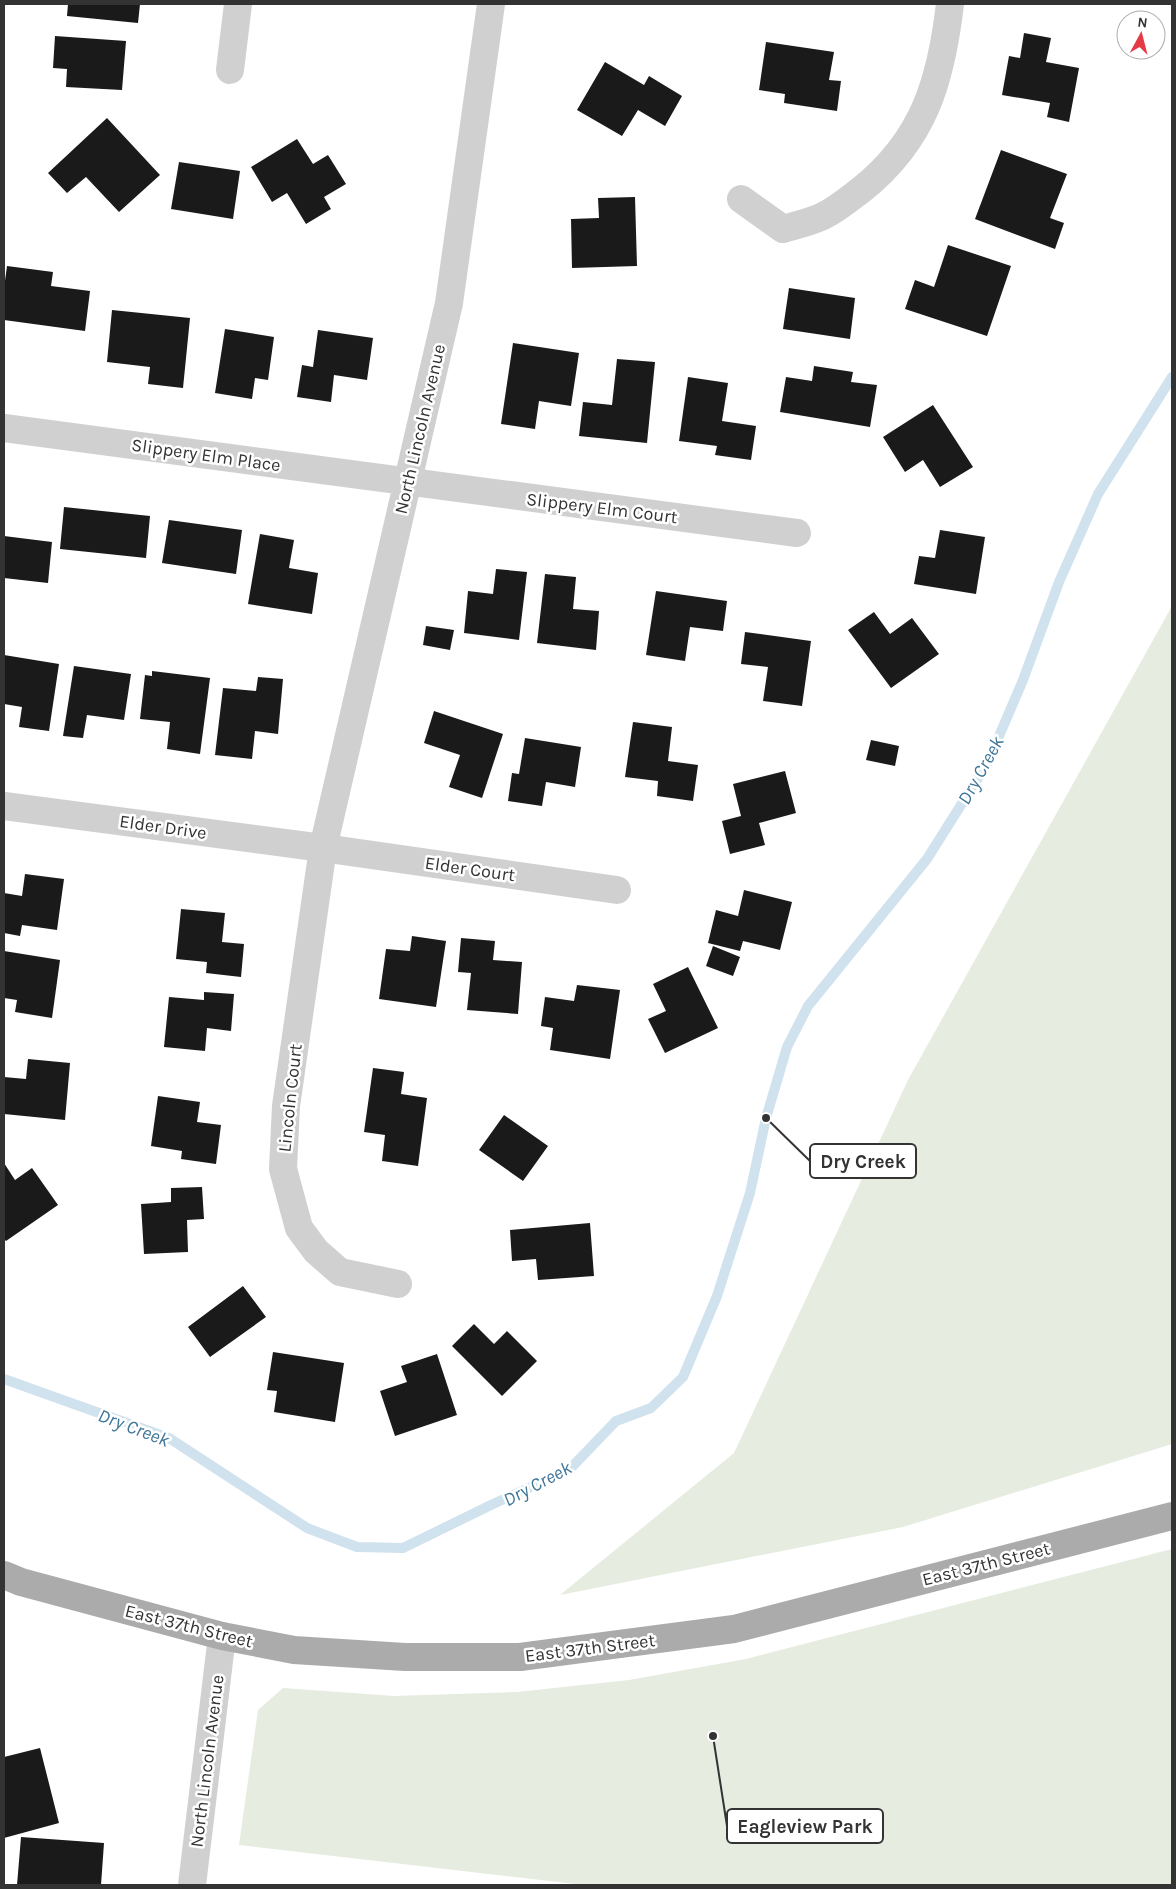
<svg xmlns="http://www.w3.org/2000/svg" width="1176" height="1889" font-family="Karla,sans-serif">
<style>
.green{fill:#e6ecdf}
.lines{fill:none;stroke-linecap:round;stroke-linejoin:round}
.stream{stroke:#cfe2ee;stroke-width:10}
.building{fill:#1a1a1a}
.minor{stroke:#d0d0d0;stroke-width:28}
.major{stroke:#ababab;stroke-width:28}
.labels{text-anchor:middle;stroke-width:5;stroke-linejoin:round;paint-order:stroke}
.street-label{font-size:18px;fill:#333;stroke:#fff}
.water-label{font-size:19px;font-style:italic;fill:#3f7597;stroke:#fff}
.leader{fill:none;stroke:#333;stroke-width:2}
.callout-dot{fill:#333;stroke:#fff;stroke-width:2}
.callout{fill:#fff;stroke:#333;stroke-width:2}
.callout-label{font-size:19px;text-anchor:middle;font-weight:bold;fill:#333}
</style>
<rect width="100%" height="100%" fill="#fff"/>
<path class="green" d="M1172,606V1444L903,1527L560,1595L734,1453L908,1080Z
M1172,1549V1885H584L239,1845L258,1710L283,1688L394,1696L517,1692L629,1680L746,1659Z"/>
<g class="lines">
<path class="stream" d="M4,1379L169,1438L307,1528L357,1547L403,1548L493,1504L569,1470L616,1421L651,1408L683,1377L717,1296L750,1193L766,1118L787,1047L808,1006L927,859L988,762L1023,680L1059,582L1098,494L1172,377"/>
</g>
<path class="building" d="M68,4H140L138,23L67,16Z
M1024,33L1051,38L1046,62L1079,68L1069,122L1047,117L1050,103L1002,95L1009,56L1020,58Z
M55,36L126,41L122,90L66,87L67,69L53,68Z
M766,42L834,52L829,80L841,81L837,111L784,103L785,94L759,90Z
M605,62L644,85L649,76L682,96L665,126L638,110L622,136L577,110Z
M107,118L160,175L119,212L86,177L67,193L48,173Z
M297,139L313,164L328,155L346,184L324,197L331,209L306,224L287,193L272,202L251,167Z
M1001,150L1067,174L1050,218L1064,223L1055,249L975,219Z
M179,162L240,171L233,219L171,209Z
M635,197L637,266L572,268L571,219L599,218L598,198Z
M948,245L1011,266L987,336L905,309L915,280L934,287Z
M7,266L53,272L51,286L90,291L85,331L4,320V288Z
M789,288L855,298L850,339L783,329Z
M112,310L190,318L183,388L148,384L150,367L107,362Z
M225,329L274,337L268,380L255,378L252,399L215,393Z
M318,330L373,338L367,380L334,375L331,402L297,397L302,365L313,367Z
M513,343L579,353L571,406L539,401L535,429L501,424Z
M617,359L655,362L647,443L579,436L583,402L612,405Z
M814,366L853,372L851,382L877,385L870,427L780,412L786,377L812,381Z
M688,377L728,383L722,421L756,426L751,460L715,455L717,446L679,441Z
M933,405L973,467L940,487L923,460L905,472L883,437Z
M64,507L150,516L146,558L60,549Z
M169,520L242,530L236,574L162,563Z
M940,530L985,537L976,594L914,584L919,556L935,558Z
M260,534L294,540L289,568L318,573L312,614L248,604Z
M4,536L52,542L48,583L4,578Z
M496,569L527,572L519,640L464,633L468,591L493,594Z
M545,574L576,577L573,609L599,611L596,650L537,643Z
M656,591L727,601L723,631L690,627L685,661L646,655Z
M874,612L890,634L912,618L939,654L891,688L848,630Z
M426,626L454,630L450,650L423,645Z
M745,632L811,641L802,706L763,701L768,667L741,664Z
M4,655L59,664L49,731L19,727L22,707L4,704Z
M74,666L131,674L124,720L87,715L83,738L63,736Z
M152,671L210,678L200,754L167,749L170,722L140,719L145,675L152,676Z
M258,677L283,679L278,734L255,731L252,759L215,755L223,688L256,691Z
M434,711L503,734L482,798L449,787L460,755L424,743Z
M633,722L672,727L668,761L698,765L693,801L657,796L658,781L625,777Z
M525,738L581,747L575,787L546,782L542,806L508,801L512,773L519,774Z
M871,740L899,746L895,766L866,760Z
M785,771L796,813L759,823L765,845L730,854L722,821L741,816L733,784Z
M25,874L64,879L57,930L22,925L20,936L4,933V893L22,896Z
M744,890L792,902L780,950L743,941L740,951L708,943L716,910L738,916Z
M181,909L225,913L222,942L244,944L241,977L206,973L207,962L176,959Z
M412,936L446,941L436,1007L379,999L386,949L410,951Z
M461,938L495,941L493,960L522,962L518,1014L467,1010L471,973L458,972Z
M713,946L740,957L733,976L706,966Z
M4,951L60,960L52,1018L15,1012L17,1000L4,998Z
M688,967L718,1028L665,1053L648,1019L666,1011L653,984Z
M577,985L620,990L610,1059L550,1050L553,1028L541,1026L545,997L574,1001Z
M204,992L234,994L231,1031L207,1028L205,1051L164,1047L169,997L204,1000Z
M28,1059L70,1063L65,1120L4,1114V1077L26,1079Z
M373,1068L404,1072L401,1094L427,1098L418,1166L382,1161L385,1135L364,1132Z
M158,1096L200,1102L197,1122L221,1125L216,1164L181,1159L182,1151L151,1146Z
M504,1115L548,1146L523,1181L479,1150Z
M4,1163L15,1180L32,1168L58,1205L6,1241L4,1239Z
M202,1187L204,1219L187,1220L188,1252L144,1254L141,1204L171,1202V1188Z
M590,1223L594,1276L538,1280L536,1259L512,1261L510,1230Z
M243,1286L266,1317L210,1357L188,1327Z
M474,1324L494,1344L507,1331L537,1361L502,1396L452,1346Z
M273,1352L344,1363L335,1422L274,1412L277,1391L267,1390Z
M437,1354L457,1415L395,1436L380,1391L407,1382L401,1366Z
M40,1748L59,1823L4,1838V1757Z
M21,1837L104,1843L101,1885H17Z"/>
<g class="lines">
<path class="minor" d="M230,70L238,4
M741,199L783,229C796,225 811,222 823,216C836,210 849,199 861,190C924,140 941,81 950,4
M4,428L797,533
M4,806L323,848L617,890
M398,1284L340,1272L316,1251L299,1228L283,1169L286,1106L323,848L449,303L491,4
M192,1885L222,1636"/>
<path class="major" d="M4,1575L21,1582L222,1636L294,1650L405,1657H520L734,1629L1172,1516"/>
</g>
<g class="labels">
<g class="street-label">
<text transform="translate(420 429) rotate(-77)" y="6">North Lincoln Avenue</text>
<text transform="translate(206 455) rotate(8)" y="6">Slippery Elm Place</text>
<text transform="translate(602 508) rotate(7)" y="6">Slippery Elm Court</text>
<text transform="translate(163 827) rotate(8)" y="6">Elder Drive</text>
<text transform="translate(470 869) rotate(8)" y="6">Elder Court</text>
<text transform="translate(290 1098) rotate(-84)" y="6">Lincoln Court</text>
<text transform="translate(986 1564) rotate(-14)" y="6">East 37th Street</text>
<text transform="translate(189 1626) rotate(14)" y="6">East 37th Street</text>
<text transform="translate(590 1648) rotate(-7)" y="6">East 37th Street</text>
<text transform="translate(207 1761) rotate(-83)" y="6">North Lincoln Avenue</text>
</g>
<g class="water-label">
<text transform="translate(980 770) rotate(-61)" y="7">Dry Creek</text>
<text transform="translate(134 1427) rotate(21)" y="7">Dry Creek</text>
<text transform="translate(537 1483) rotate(-28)" y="7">Dry Creek</text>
</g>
</g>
<path class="leader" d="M766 1118L810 1161M713 1736L727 1826"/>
<g class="callout-dot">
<circle cx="766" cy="1118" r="5"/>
<circle cx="713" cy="1736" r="5"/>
</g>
<g class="callout">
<rect x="810" y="1144" width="106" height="34" rx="5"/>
<rect x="727" y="1809" width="156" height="34" rx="5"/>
</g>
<g class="callout-label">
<text x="863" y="1168">Dry Creek</text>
<text x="805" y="1833">Eagleview Park</text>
</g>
<rect width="1176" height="1889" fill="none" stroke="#333333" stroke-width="10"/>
<g transform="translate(1141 35) rotate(7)"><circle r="24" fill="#ffffff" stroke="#adadad"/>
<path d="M0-4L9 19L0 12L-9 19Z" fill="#e63946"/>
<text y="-8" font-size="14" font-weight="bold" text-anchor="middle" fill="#333333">N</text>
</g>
</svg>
